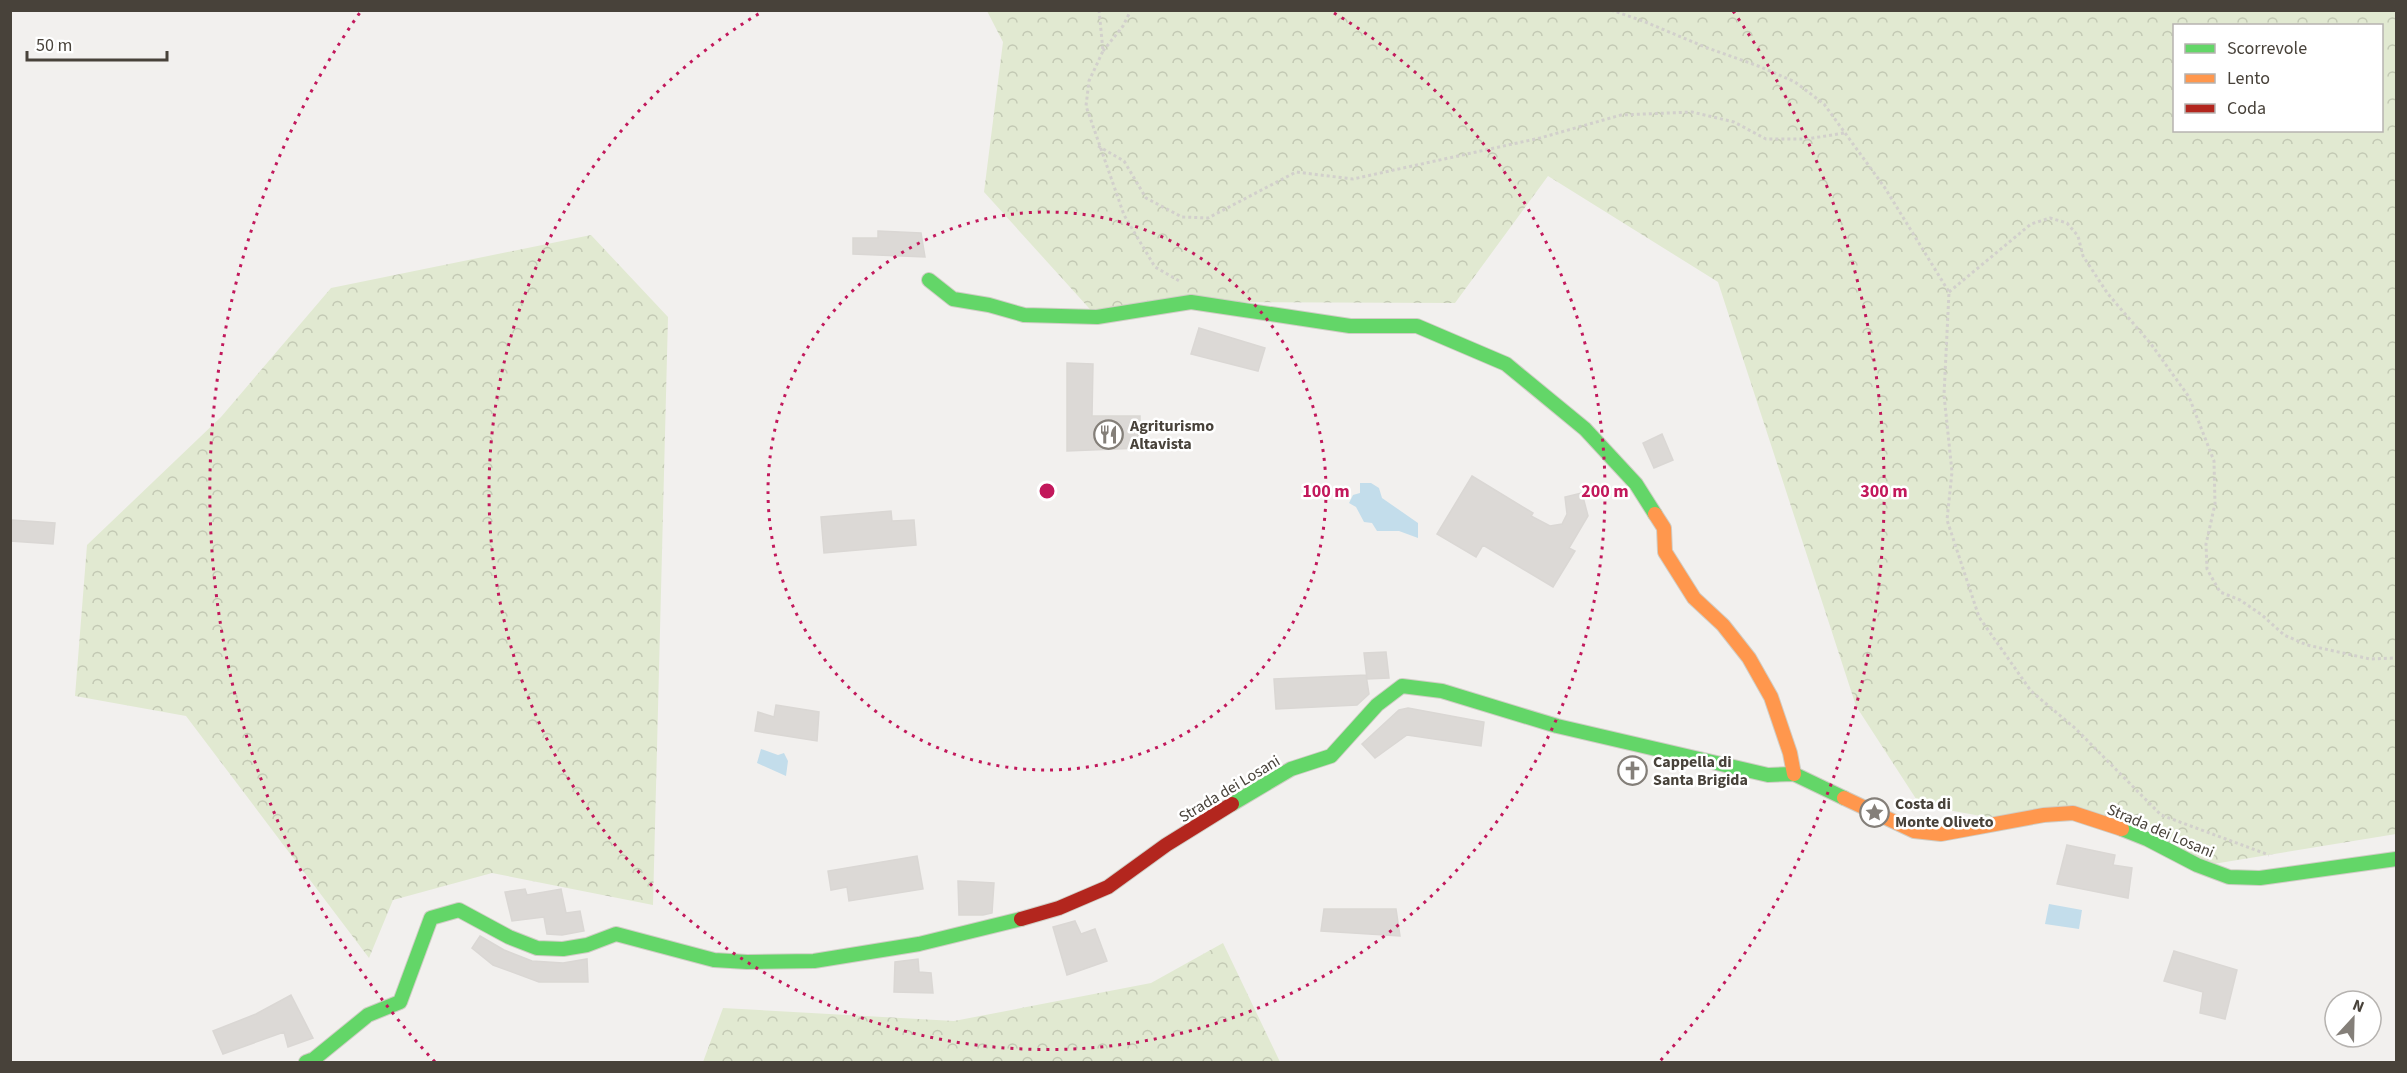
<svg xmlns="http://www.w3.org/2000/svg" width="2407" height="1073" font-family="'Source Sans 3',sans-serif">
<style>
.forest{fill:url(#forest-crowns);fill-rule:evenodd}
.water{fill:#c3ddeb}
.building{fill:#dcd9d6;stroke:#dad7d4;stroke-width:1.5}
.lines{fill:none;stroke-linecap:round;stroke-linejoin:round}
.fast-casing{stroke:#d0cdc5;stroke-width:16}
.slow-casing{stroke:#d0cdc5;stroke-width:16}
.jam-casing{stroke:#d0cdc5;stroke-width:16}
.path{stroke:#d2d0cc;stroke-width:3;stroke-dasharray:3 3;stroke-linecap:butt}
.fast{stroke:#63d668;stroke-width:14}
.slow{stroke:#ff974d;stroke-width:14}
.jam{stroke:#b3261e;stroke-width:14}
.ring{fill:none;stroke:#c2185b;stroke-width:3;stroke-dasharray:3 6}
.labels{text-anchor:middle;stroke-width:5;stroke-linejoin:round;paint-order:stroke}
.poi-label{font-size:16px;font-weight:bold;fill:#48423a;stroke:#fff;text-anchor:start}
.street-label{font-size:16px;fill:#48423a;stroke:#fff}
.centre{fill:#c2185b;stroke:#fff;stroke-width:3}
.ring-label{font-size:18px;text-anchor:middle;font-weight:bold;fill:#c2185b;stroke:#fff;stroke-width:5;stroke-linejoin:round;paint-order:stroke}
</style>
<defs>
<pattern id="forest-crowns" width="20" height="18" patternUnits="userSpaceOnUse" patternTransform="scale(1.5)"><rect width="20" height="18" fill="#e1e9d1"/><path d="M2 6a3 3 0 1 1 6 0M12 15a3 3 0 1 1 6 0" fill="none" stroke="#c3c9b4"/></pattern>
</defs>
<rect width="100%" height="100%" fill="#f2f0ee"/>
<path class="forest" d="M987,11H2396V834L2207,865L2070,819L1992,818L1920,805L1856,706L1718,282L1548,176L1455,303L1191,302L1097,317L984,192L1003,42ZM2174,26H2382V130H2174Z
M591,235L668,317L653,905L492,873L393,900L369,958L186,716L75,696L87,545L221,417L331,288Z
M1223,943L1280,1062H703L723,1008L954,1021L1151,983Z"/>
<path class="water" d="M1360,483H1371L1379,488L1382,498L1418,523V538L1399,531H1377L1372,523L1364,522L1356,507L1349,503L1353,495L1360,493Z
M761,749L778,755L784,753L788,761L786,776L757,763Z
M2049,904L2082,910L2079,929L2045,924Z"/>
<path class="building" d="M878,231L921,233L925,257L853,254V238H878Z
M1199,328L1265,348L1258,371L1191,354Z
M1067,363L1093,364L1092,416H1140V448L1067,451Z
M1662,434L1673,460L1654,468L1643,443Z
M1472,476L1533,513L1531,516L1550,526L1562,524L1567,514L1565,497L1582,493L1588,516L1569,548L1575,551L1553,587L1483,545L1476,557L1437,534Z
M891,511L892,521L914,520L916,545L824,553L821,517Z
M12,520L55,523L53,544L10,541Z
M1386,652L1389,678L1367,679L1364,653Z
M1366,675L1369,694L1357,705L1276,709L1274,679Z
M776,705L819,712L817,741L755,731L758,712L774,717Z
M1408,708L1484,722L1481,746L1407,735L1375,758L1362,744L1399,710Z
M1622,760L1644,765L1642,781L1619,775Z
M2067,845L2115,855L2113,865L2132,868L2128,898L2057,884Z
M917,856L923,889L849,901L847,887L831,890L828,871Z
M958,881L994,883L992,913L983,915H959Z
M525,889L527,895L561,889L566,913L580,911L584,931L562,935L547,934L544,917L512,921L505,892Z
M1324,909H1396L1400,936L1321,931Z
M1075,921L1081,934L1095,929L1107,961L1067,975L1053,927Z
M480,936L504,950L532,961L563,963L587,959L588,982H539L493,965L472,948Z
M2174,951L2237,970L2225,1019L2200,1013L2203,992L2164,981Z
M918,959L919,972L931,973L933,993L894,992L895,962Z
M291,995L313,1038L288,1047L284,1032L223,1054L213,1031L256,1014Z"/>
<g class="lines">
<defs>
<path id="fast" d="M929,280L953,299L989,305L1024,315L1097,317L1191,302L1350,326H1417L1506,364L1585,429L1636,484L1655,514
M1232,804L1291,769L1331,756L1377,705L1402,686L1442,691L1557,726L1768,775L1794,774L1844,798
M2122,829L2147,839L2197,865L2229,877L2260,878L2396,859
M306,1062L314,1059L368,1015L400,1002L431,918L459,910L509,937L537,948L563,949L587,945L616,934L714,960L747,962L814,961L919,944L1021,919"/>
<path id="slow" d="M1655,514L1664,528L1665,552L1694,598L1723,625L1749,658L1771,697L1790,753L1794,774
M1844,798L1914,831L1941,834L2044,815L2073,813L2122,829"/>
<path id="jam" d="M1021,919L1059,908L1108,887L1166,845L1232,804"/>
</defs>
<use href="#fast" class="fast-casing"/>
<use href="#slow" class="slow-casing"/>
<use href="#jam" class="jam-casing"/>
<path class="path" d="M1099,10L1103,51L1089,81L1086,106L1124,215L1155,267L1181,282
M1611,10L1643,21L1705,47L1761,67L1795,82L1824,104L1885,188L1949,292L1944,395L1952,472L1947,520L1979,617L2031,691L2076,729L2161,815L2269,855
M1103,51L1123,26L1131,10
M1098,146L1124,161L1146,198L1182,217L1208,218L1296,172L1353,179L1540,138L1621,115L1692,112L1734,122L1766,139H1807L1844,133
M1949,292L2031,224L2050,218L2067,223L2078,236L2083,256L2108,294L2151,344L2189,397L2214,461L2215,504L2206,544L2207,569L2220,592L2240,600L2262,615L2284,635L2307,645L2370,659L2396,658"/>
<use href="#fast" class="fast"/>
<use href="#slow" class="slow"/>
<use href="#jam" class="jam"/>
</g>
<g class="ring">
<circle cx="1047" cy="491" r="279"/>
<path d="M1334 13A558 558 0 1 1 760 13"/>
<path d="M435 1062A837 837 0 0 1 361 11M1733 11A837 837 0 0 1 1659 1062"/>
</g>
<defs>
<symbol id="restaurant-ring" viewBox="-11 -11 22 22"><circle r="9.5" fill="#fff" stroke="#847f79" stroke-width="1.5"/><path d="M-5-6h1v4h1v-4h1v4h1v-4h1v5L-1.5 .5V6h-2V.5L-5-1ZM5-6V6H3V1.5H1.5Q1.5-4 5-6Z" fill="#847f79"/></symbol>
<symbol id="church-ring" viewBox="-11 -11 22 22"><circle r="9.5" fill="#fff" stroke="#847f79" stroke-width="1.5"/><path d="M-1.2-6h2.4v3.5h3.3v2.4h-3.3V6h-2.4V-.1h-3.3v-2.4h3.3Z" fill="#847f79"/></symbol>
<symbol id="sight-ring" viewBox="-11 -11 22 22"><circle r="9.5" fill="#fff" stroke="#847f79" stroke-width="1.5"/><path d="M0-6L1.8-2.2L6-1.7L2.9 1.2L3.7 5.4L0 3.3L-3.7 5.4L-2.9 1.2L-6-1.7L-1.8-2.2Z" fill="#847f79"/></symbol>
</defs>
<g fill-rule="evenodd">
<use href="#restaurant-ring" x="1092" y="418" width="33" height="33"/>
<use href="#church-ring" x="1616" y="754" width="33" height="33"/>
<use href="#sight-ring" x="1858" y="796" width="33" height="33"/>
</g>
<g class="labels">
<g class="poi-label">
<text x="1130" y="431">Agriturismo<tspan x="1130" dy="18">Altavista</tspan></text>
<text x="1653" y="767">Cappella di<tspan x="1653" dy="18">Santa Brigida</tspan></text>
<text x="1895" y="809">Costa di<tspan x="1895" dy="18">Monte Oliveto</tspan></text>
</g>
<g class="street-label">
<text transform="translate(1229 788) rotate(-31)" y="6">Strada dei Losani</text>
<text transform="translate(2161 830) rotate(23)" y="6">Strada dei Losani</text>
</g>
</g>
<circle cx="1047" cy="491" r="9" class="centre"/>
<g class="ring-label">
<text x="1326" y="497">100 m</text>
<text x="1605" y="497">200 m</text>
<text x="1884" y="497">300 m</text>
</g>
<rect width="2407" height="1073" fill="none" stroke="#48423a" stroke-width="24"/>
<rect x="2173" y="24" width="210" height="108" fill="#ffffff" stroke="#b6b3b0" stroke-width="1.5"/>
<rect x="2185" y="44" width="30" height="9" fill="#63d668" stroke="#b6b3b0" stroke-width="1.5"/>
<text x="2227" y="54" font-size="18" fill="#48423a">Scorrevole</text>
<rect x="2185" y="74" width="30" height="9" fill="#ff974d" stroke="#b6b3b0" stroke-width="1.5"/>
<text x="2227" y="84" font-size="18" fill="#48423a">Lento</text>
<rect x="2185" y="104" width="30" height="9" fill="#b3261e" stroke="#b6b3b0" stroke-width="1.5"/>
<text x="2227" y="114" font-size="18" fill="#48423a">Coda</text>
<g transform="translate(2353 1019) rotate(22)"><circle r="28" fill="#ffffff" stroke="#b6b3b0" stroke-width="1.5"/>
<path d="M0-4.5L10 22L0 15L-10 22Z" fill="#847f79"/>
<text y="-9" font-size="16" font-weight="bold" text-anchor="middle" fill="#48423a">N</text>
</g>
<path d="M27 51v9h140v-9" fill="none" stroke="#48423a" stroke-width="3"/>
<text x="36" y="51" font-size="18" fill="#48423a" stroke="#ffffff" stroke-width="4.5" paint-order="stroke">50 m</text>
</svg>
